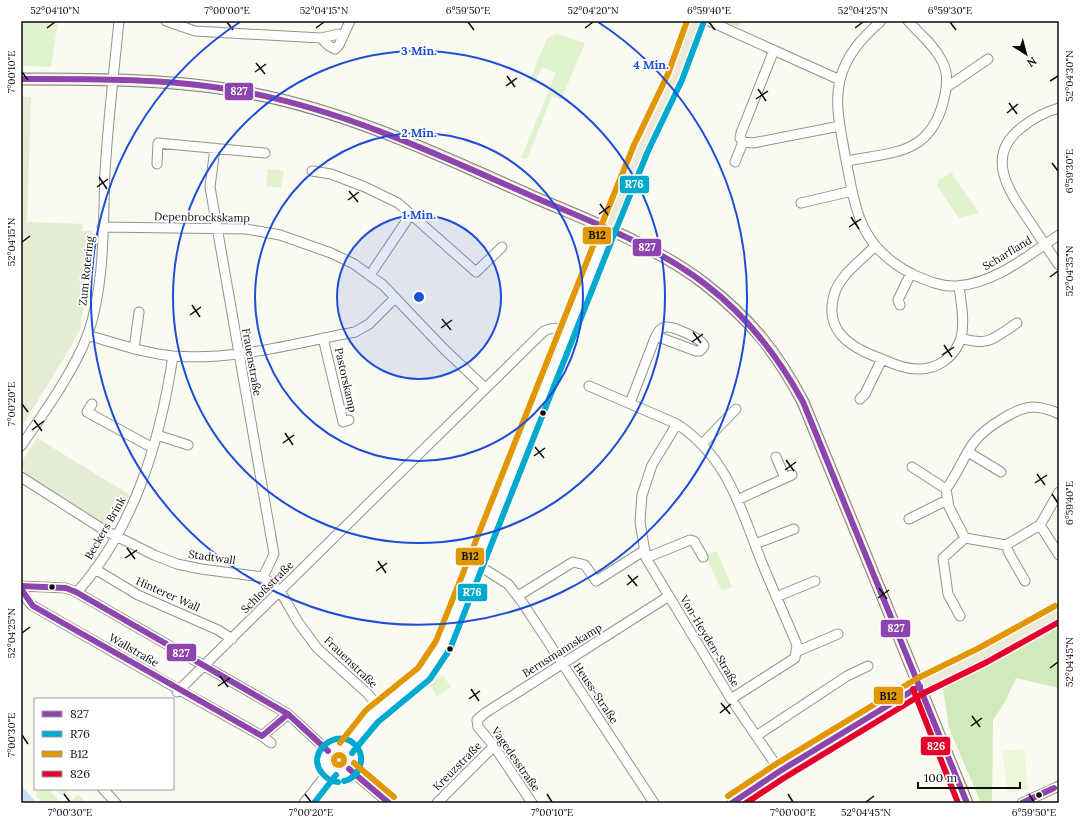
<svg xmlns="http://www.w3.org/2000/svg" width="1080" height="824" font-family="Lora,serif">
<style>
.green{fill:#e1f2cf}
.forest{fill:#d0eabc}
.cemetery{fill:#e4edd3}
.pitch{fill:#ecf6d9}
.water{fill:#c5e1f6}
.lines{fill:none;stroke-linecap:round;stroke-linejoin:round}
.minor-casing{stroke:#94938f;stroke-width:11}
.major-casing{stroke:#81807c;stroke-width:13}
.minor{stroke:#fefefd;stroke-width:9}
.major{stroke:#ede9d7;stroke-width:11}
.bus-1-casing{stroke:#fff;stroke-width:9}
.bus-2-casing{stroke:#fff;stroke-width:9}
.bus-3-casing{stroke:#fff;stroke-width:9}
.bus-4-casing{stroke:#fff;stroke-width:9}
.bus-1{stroke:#8e44ad;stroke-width:6}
.bus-2{stroke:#00a9ce;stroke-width:6}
.bus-3{stroke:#e09701;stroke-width:6}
.bus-4{stroke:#e4002b;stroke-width:6}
.ticks{fill:none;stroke:#0c0c0c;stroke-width:1.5}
.ring{fill:none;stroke:#1d4ed8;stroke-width:2}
.bus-dot{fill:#0c0c0c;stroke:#fff;stroke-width:1.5}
.labels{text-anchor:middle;stroke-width:4;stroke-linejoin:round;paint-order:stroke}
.street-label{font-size:11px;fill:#0c0c0c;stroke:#fff}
.centre{fill:#1d4ed8;stroke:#fff;stroke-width:2}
.ring-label{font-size:12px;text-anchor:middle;font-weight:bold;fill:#1d4ed8;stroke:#fff;stroke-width:4;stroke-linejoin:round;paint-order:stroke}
.line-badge{stroke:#fff;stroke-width:1.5}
.badge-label{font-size:11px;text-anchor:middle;font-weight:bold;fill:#fff}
.pale-badge-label{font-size:11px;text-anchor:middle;font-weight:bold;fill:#111}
.neatline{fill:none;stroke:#0c0c0c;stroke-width:1.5}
.ticks-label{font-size:10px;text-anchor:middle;fill:#0c0c0c}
</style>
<rect width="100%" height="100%" fill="#fbfaf0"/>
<path class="green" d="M21,21H58L51,67L21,66Z
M684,22L688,25L672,69H669L682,23Z
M698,29L704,32L674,104L671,100Z
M557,34L585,43L561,100L552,96L527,159L521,158L556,73L542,67L535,83L529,82L547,38Z
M268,169L284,171L281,188L266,186Z
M951,172L979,213L959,218L937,186L938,181Z
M717,551L732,587L722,591L705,556Z
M443,675L451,687L437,696L429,684Z
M330 760a9 9 0 1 1 18 0a9 9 0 1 1-18 0Z
M39,789H48L57,798L58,802L43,803L36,796V792Z
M55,789H71L64,795H61Z
M77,795L80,796L87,803H70Z"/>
<path class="forest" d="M722,21H741L738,27Z
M1059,626V688L1016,678L1005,702L993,720L992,803H981L949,728L943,689Z"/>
<path class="cemetery" d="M21,97H31L27,222L83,224L82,231H92L89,280L83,313L81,317V328L69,350L24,423L21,421Z
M37,438L130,495L112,528L31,480L21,466V463Z"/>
<path class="pitch" d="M1024,749L1028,790L1007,792L1003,751Z"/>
<path class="water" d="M21,786L23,788L37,803H21Z"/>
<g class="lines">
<defs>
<path id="minor" d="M166,21L195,31L321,38L329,46L335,49L339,45L350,21
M709,21L840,80
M881,21C862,38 846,55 840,80C834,104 841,131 845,155C856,210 858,247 914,275C928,281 942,287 957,286C996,283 1028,255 1059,235
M321,38L339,34L343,37
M774,50L741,133L740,138L743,142L753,143L840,126
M947,87L988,59
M1059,108C1045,112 1032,119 1021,128C985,156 1008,190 1028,219C1038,234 1048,250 1059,265
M215,148L210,187L274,554L263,577
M847,161C893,152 929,155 943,103C947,88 949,74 942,61C934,45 920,34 908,21
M735,162L743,142
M157,164L158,143L265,153
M312,171L331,174L365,187L398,203L476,272L502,247
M801,203L852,191
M102,227L246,229L280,235L331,253L354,264L383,285L444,349L485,388
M875,246C862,260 842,273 835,292C822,331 851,348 882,359C894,364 905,369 917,369C937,370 955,357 961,338C965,322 961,302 959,286
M370,275L411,214
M900,305L898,300L911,273
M87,335C115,343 144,353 173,356C235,361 295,343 355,332L369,324L395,298
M323,338L343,422L349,420
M961,338C989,347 994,338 1017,323
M134,349L139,312
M589,386L677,424C727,457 740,506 760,558C772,588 785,616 797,645L795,658L731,699
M860,399L865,394L882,359
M630,403L655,338C657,333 660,328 666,327C673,326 703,339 704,346L700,351H696L656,336
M92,404L87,412L153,448
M677,424L652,465L642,495L640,522L646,558L731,699L780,771
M157,435L188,445
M702,444L736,409
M21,446C44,413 74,371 88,334C105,285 103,224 105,172C108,121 114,71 119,21
M968,452L1001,472
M776,457L785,478
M912,467L946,489C958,474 963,456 975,441C985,428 1016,408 1032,407C1042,407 1051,410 1059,414
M21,477L104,530L154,555L177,564L201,569L263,577L280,591L298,622L317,648L367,693L380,708
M946,489L949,507L965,538L1006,545L1040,525L1059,555
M737,500L792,475
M909,519L947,500
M1040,525L1059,492
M755,544L794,529
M1006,545L1009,553L1025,581
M646,558L690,540L694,541L703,557
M475,563L508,584L522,602L654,803
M95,569L138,595L218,630L232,639
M21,586L66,588L76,592L288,714L328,751
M21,589L28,601L33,606L185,693L262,736L288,714
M77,592C135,527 160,441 173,356
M518,596L573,562L585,565L596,581L645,550
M776,597L815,581
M960,616L948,594L943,558L965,538
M798,651L838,634
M177,692L544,331C554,327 559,328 568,331
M262,736L271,743
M756,736L847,676L868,666
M325 760a14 14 0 1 1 28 0a14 14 0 1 1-28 0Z
M346,748L372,716L424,673L443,645L513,466L555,366L608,229
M349,769L389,803
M103,789L116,803
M304,803L330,770
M437,803L494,746
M532,803L494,746L478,727L477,720L485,713L669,596
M732,803L780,771L920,686
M1022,803L1059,786"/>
<path id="major" d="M21,79C97,79 175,79 250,93C351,112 444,157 536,198C594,223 656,246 705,284C751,320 776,351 803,402L967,803
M608,229L641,148L675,77L696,21
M920,686L983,655L1059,613"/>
</defs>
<use href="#minor" class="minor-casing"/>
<use href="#major" class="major-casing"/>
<use href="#minor" class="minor"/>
<use href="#major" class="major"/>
<defs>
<path id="bus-1" d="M21,79C97,79 175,78 250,93C351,113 443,157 536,198C594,223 654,245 705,284C747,316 778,356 803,402L967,803
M21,586L66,588L76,592L288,714L328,751
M21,589L33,606L262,736L288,714
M349,769L389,803
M732,803L780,771L920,686
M1022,803L1054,788"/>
<path id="bus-2" d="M352,753L378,722L430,679L450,649L615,232L648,151L682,80L703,24
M338,782C331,782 326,778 322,773C304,752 340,724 357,747C366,759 359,778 344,781
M314,803L336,775"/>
<path id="bus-3" d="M340,743L366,710L418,668L436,641L601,226L634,145L668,74L687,21
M334 760a5 5 0 1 1 10 0a5 5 0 1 1-10 0Z
M354,763L394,797
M728,796L776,764L916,679L979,648L1055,606"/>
<path id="bus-4" d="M913,689L958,803
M746,803L784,778L924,693L987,662L1059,622"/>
</defs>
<use href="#bus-1" class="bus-1-casing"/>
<use href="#bus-2" class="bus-2-casing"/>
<use href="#bus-3" class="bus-3-casing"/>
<use href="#bus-4" class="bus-4-casing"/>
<use href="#bus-1" class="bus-1"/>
<use href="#bus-2" class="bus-2"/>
<use href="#bus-3" class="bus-3"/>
<use href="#bus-4" class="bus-4"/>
</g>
<path class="ticks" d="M227,22L233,30M468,22L474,30M709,22L715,30M950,22L956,30M47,28L55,22M316,28L324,22M585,28L593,22M855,28L863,22M256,63L265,74M22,72L28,80M255,72L266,64M507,76L515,87M1050,81L1058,76M506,86L517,78M758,89L766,101M756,99L768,91M1009,103L1017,114M1007,113L1018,104M1052,163L1058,171M99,177L107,189M97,187L108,179M349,191L358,202M348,200L359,192M600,204L608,215M599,214L610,206M851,217L859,229M849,227L861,219M22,242L30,236M1050,277L1058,271M192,305L200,317M190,315L201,307M442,319L451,330M441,328L452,320M693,332L701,343M692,342L703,334M944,345L952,357M942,355L954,347M22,404L28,412M34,420L42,431M32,430L44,421M285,433L293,445M283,443L294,435M535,447L544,458M534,456L545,448M786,460L794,471M785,470L796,462M1037,474L1045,485M1035,483L1047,475M1052,494L1058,503M127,548L135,559M125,558L137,550M378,561L386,573M376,571L387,563M628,575L637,586M627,585L638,576M879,588L887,599M878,598L889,590M22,633L30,627M1050,668L1058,662M220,676L228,687M218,686L230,678M471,689L479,701M469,699L480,691M721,703L730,714M720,713L731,704M972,716L980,727M971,726L982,718M22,735L28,744M64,794L70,802M305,794L311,802M547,794L552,802M788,794L793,802M1029,794L1034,802M866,802L874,796"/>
<circle cx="419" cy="297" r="82" fill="#1d4ed8" fill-opacity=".12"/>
<g class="ring">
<circle cx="419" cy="297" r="82"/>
<circle cx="419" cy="297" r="164"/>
<circle cx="419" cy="297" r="246"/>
<path d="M598 22A328 328 0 1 1 240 22"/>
</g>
<g class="bus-dot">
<circle cx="543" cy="413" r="3.5"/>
<circle cx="52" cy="587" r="3.5"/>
<circle cx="450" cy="649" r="3.5"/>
<circle cx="1039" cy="795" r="3.5"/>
</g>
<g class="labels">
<g class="street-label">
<text transform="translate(202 217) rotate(1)" y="4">Depenbrockskamp</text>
<text transform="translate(1007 253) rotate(-31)" y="4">Scharfland</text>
<text transform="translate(86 271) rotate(-84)" y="4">Zum Rotering</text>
<text transform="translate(252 362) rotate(80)" y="4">Frauenstraße</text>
<text transform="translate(346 380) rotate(77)" y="4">Pastorskamp</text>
<text transform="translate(105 528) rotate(-60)" y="4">Beckers Brink</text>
<text transform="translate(212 557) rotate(8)" y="4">Stadtwall</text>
<text transform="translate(267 587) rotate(-45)" y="4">Schloßstraße</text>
<text transform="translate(168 594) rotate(24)" y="4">Hinterer Wall</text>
<text transform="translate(710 641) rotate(59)" y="4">Von-Heyden-Straße</text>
<text transform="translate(134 650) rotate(30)" y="4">Wallstraße</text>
<text transform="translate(562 650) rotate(-32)" y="4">Bernsmannskamp</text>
<text transform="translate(351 662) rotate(44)" y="4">Frauenstraße</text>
<text transform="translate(596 693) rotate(56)" y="4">Heuss-Straße</text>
<text transform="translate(516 759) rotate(55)" y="4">Vagedesstraße</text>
<text transform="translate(457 766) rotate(-45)" y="4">Kreuzstraße</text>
</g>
</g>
<circle cx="419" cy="297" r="6" class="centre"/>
<g class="ring-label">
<text x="419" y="55">3 Min.</text>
<text x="651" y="69">4 Min.</text>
<text x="419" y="137">2 Min.</text>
<text x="419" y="219">1 Min.</text>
</g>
<g class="line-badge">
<rect x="224" y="82" width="30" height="19" rx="4" fill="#8e44ad"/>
<rect x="619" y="175" width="31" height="19" rx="4" fill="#00a9ce"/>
<rect x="582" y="226" width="30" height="19" rx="4" fill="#e09701"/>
<rect x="632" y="238" width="30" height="19" rx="4" fill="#8e44ad"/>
<rect x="455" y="547" width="30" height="19" rx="4" fill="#e09701"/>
<rect x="457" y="583" width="31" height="19" rx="4" fill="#00a9ce"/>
<rect x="880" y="619" width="31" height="19" rx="4" fill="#8e44ad"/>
<rect x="166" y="643" width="31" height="19" rx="4" fill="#8e44ad"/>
<rect x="873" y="686" width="31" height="19" rx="4" fill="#e09701"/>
<rect x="920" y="736" width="31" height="20" rx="4" fill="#e4002b"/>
</g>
<g class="badge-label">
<text x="239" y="95">827</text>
<text x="634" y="188">R76</text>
<text x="647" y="251">827</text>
<text x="472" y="596">R76</text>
<text x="896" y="632">827</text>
<text x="181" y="657">827</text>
<text x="936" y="750">826</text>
</g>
<g class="pale-badge-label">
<text x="597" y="239">B12</text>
<text x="470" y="560">B12</text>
<text x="888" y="700">B12</text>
</g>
<rect width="1080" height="824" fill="none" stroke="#ffffff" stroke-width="44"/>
<rect x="34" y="698" width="140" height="92" fill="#ffffff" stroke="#9e9e9e"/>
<rect x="42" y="711" width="20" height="6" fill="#8e44ad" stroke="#9e9e9e"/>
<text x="70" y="718" font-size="12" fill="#0c0c0c">827</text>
<rect x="42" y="731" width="20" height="6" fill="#00a9ce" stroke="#9e9e9e"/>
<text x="70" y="738" font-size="12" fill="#0c0c0c">R76</text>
<rect x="42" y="751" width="20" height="6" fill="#e09701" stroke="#9e9e9e"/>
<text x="70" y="758" font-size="12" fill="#0c0c0c">B12</text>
<rect x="42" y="771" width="20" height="6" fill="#e4002b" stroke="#9e9e9e"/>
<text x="70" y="778" font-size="12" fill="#0c0c0c">826</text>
<g transform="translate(1026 54) rotate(144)" stroke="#ffffff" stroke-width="3" paint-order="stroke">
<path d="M0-3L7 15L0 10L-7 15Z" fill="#0c0c0c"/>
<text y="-6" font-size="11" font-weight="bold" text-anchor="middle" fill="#0c0c0c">N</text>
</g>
<path d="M918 782v6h102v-6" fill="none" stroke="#0c0c0c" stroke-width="2"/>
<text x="924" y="782" font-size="12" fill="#0c0c0c" stroke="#ffffff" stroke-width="3" paint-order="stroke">100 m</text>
<rect x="22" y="22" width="1036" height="780" class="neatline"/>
<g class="ticks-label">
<text x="55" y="14">52°04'10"N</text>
<text x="227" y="14">7°00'00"E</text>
<text x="324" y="14">52°04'15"N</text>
<text x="468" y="14">6°59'50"E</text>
<text x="593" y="14">52°04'20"N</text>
<text x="709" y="14">6°59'40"E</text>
<text x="863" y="14">52°04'25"N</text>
<text x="950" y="14">6°59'30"E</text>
<text transform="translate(11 72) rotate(-90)" y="4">7°00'10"E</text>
<text transform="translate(1069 76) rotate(-90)" y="4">52°04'30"N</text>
<text transform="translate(1069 171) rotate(-90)" y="4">6°59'30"E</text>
<text transform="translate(11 242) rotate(-90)" y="4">52°04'15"N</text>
<text transform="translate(1069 271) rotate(-90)" y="4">52°04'35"N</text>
<text transform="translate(11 404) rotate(-90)" y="4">7°00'20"E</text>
<text transform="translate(1069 503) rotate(-90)" y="4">6°59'40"E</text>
<text transform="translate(11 633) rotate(-90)" y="4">52°04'25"N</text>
<text transform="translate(1069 662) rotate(-90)" y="4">52°04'45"N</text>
<text transform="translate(11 735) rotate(-90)" y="4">7°00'30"E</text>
<text x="70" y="816">7°00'30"E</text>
<text x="311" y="816">7°00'20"E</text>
<text x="552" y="816">7°00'10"E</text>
<text x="793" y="816">7°00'00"E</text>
<text x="866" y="816">52°04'45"N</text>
<text x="1034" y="816">6°59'50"E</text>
</g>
</svg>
